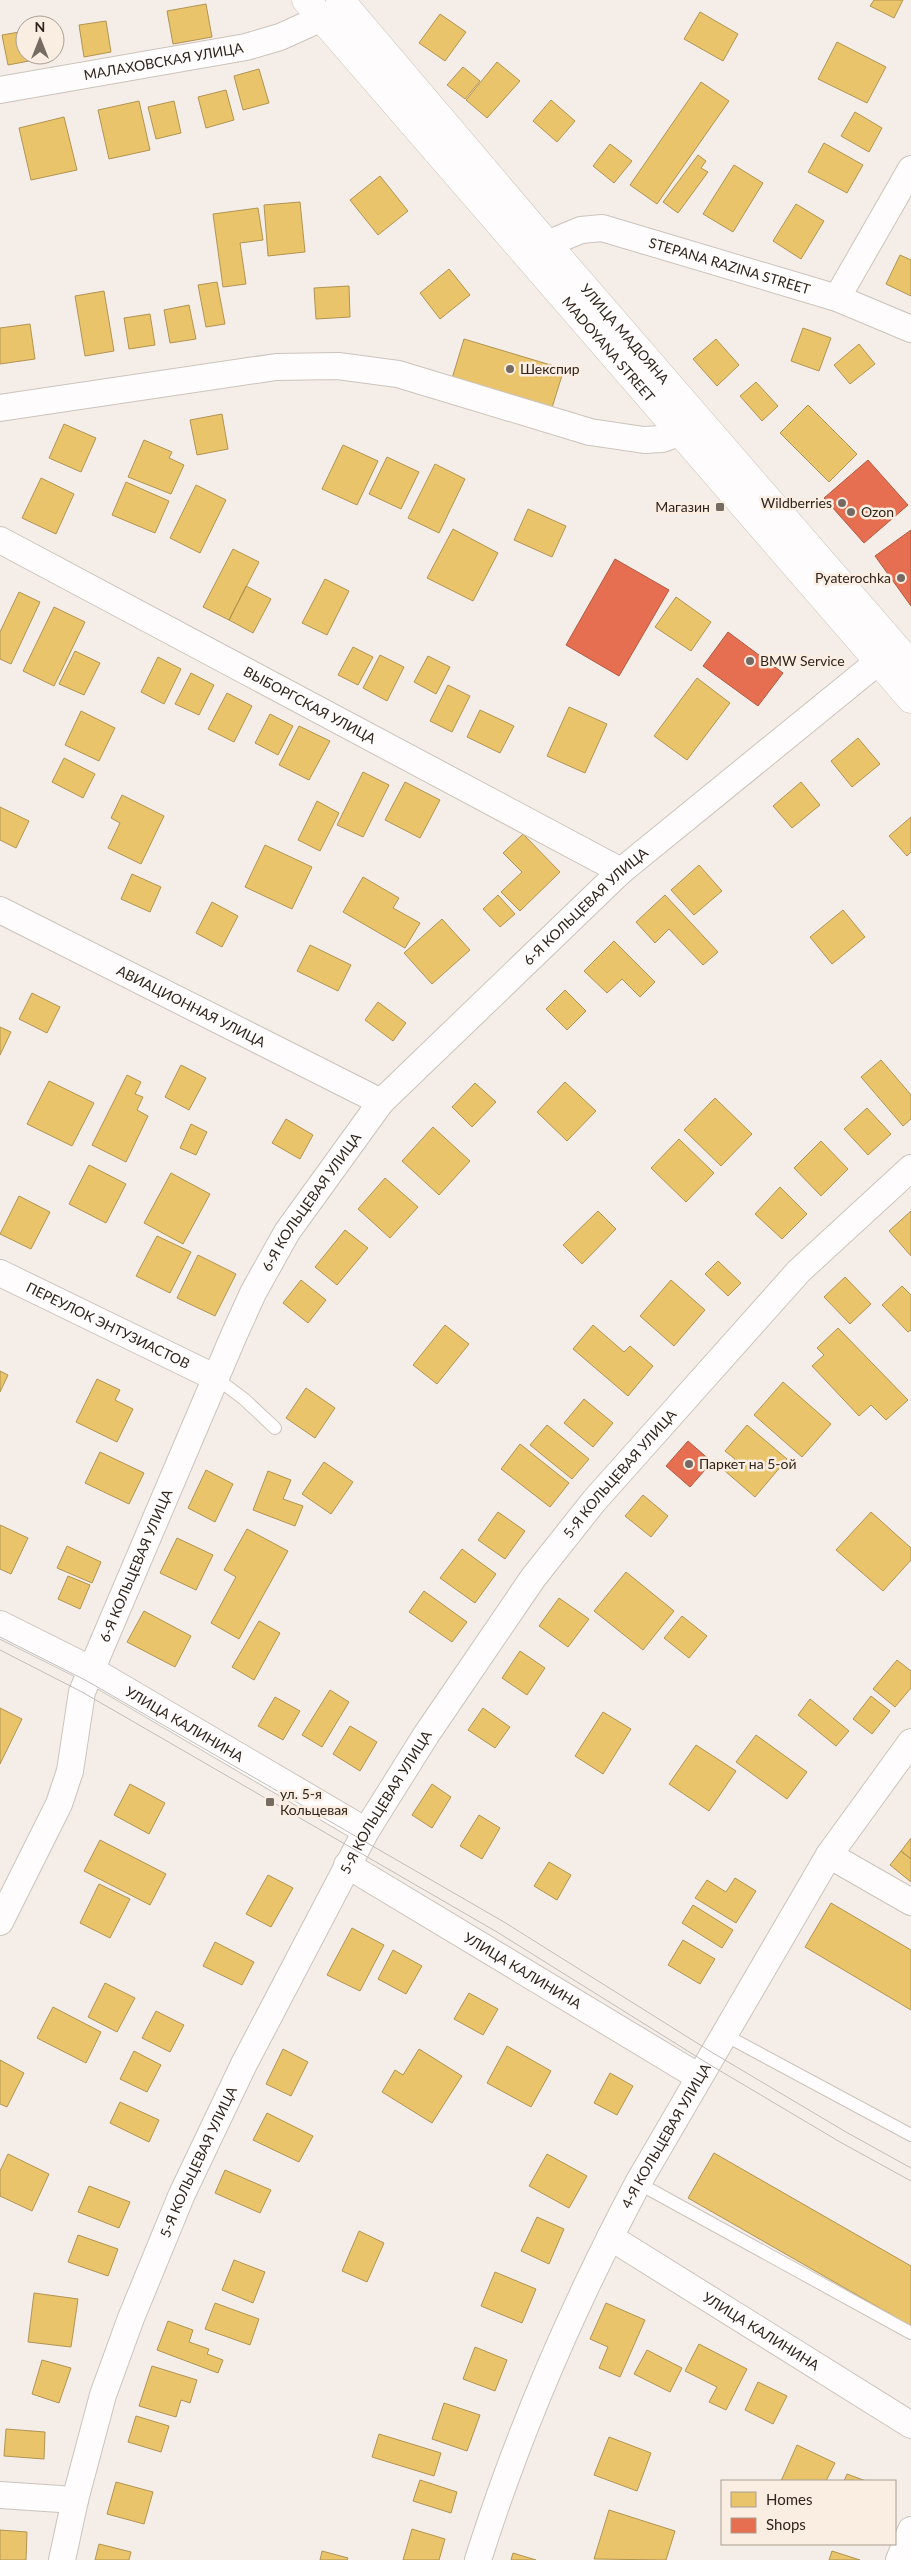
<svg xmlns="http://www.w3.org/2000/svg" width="911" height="2560" font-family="Lato,sans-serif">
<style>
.homes{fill:#e9c46a;stroke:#b29452}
.shops{fill:#e76f51;stroke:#b05941}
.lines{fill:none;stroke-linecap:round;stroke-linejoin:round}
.service-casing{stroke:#ccc3bb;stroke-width:14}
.minor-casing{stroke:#ccc3bb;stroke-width:28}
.primary-casing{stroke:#ccc3bb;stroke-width:29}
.service{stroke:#fefcfc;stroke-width:12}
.minor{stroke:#fefcfc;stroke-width:26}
.primary{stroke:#fefcfc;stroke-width:28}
.tram{stroke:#bfbcba;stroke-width:1}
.poi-dot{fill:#766b63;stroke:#faeee3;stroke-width:2}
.labels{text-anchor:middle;stroke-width:5;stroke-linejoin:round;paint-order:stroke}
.street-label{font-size:14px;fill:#31251b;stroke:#faeee3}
.poi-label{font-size:14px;fill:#31251b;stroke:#faeee3;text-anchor:start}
</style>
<rect width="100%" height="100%" fill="#f5eee8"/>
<path class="homes" d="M874,0H903L894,18L870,6Z
M206,4L212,37L173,44L167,11Z
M700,12L738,34L723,61L684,39Z
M440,14L466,32L445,61L419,43Z
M106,21L111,52L84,57L79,25Z
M25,31V55H33L34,60L8,65L2,35Z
M837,42L886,67L867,103L818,79Z
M497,62L520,81L487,118L466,100Z
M463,67L480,81L465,99L447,85Z
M259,69L269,103L243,110L234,76Z
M701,82L729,101L657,204L630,185Z
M226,90L234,120L206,128L198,97Z
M551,100L575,121L557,142L533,121Z
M139,101L150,150L109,159L98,110Z
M174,101L181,133L156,139L148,107Z
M855,112L882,128L869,152L841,136Z
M64,117L77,170L31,180L19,128Z
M824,143L863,165L847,193L808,172Z
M610,144L632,161L614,183L593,166Z
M698,155L706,161L701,168L708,172L678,213L663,202Z
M734,165L763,183L733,232L703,214Z
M380,176L408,211L378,235L350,200Z
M300,202L305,252L268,256L264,205Z
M796,204L824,221L801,259L773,241Z
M258,208L263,240L240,243L246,284L223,287L213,214Z
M900,255L911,260V296L886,284Z
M449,269L470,295L440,319L420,293Z
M217,282L225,324L206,327L198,285Z
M349,286L350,317L316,319L314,288Z
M104,291L114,351L85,356L75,296Z
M189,305L196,339L170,343L164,310Z
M150,314L155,345L129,349L124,318Z
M30,324L35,359L0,364V328Z
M803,328L831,338L819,371L791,361Z
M464,339L564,369L550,414L450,385Z
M716,339L739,365L717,386L693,359Z
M859,344L875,364L850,384L834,365Z
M756,382L778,406L762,421L740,396Z
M808,405L857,454L829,482L780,433Z
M222,414L228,449L197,455L190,420Z
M64,424L96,438L81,472L49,458Z
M144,440L172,452L169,458L184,465L171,494L128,477Z
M343,445L378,461L357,505L322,489Z
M387,457L419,472L401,509L369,494Z
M435,464L465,479L439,533L408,518Z
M41,478L74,494L56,534L22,518Z
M126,482L169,501L155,533L112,515Z
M196,485L226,500L200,553L170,538Z
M528,509L566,526L552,557L514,540Z
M453,529L498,553L473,601L427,578Z
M233,549L259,562L229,620L203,607Z
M325,579L349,591L327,635L302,623Z
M246,586L271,599L253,633L229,620Z
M19,592L40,602L11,664L0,659V632Z
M676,597L711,622L691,651L655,627Z
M54,607L85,622L54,686L23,671Z
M353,647L373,657L358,685L338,675Z
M75,651L100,663L84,695L59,684Z
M380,655L404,667L387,701L363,688Z
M428,656L450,667L436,694L414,682Z
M158,657L181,669L164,704L141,692Z
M191,673L214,685L199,715L175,704Z
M697,678L730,703L687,760L654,736Z
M448,685L470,696L452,732L430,721Z
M227,693L252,706L234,742L208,729Z
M569,707L607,724L585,773L547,756Z
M480,710L514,726L500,753L467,737Z
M81,711L115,728L99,761L65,745Z
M270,714L293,726L278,755L255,743Z
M299,726L330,741L309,780L279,765Z
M858,738L880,764L852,787L831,761Z
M64,758L95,774L83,798L52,782Z
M363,772L389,785L363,837L337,825Z
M405,782L440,800L420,838L385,820Z
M801,782L820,805L792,828L773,806Z
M122,795L164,816L141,864L108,848L120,823L111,818Z
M317,801L339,813L320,851L298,840Z
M0,807L29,821L16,848L0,840Z
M911,817V852L907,856L889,836Z
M523,834L560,872L520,911L501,892L522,872L503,853Z
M265,845L312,867L292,909L245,887Z
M699,865L722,891L694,915L671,890Z
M132,874L161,887L150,912L121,899Z
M363,877L399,898L393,908L420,923L405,948L343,912Z
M498,895L515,914L500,927L483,909Z
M665,895L718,952L703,965L669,929L655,943L636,922Z
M212,902L238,916L222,947L196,933Z
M843,910L865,937L832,964L810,937Z
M442,919L470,950L432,984L404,953Z
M614,941L655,982L640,997L622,979L607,993L584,971Z
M310,945L351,965L338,991L297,971Z
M565,990L586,1011L567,1030L546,1009Z
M32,993L60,1007L47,1033L19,1019Z
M378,1002L406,1023L393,1041L365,1020Z
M0,1027L11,1032L0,1055Z
M881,1060L911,1095V1119L903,1126L861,1077Z
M181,1065L206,1078L189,1110L165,1097Z
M127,1075L141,1082L135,1094L143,1097L137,1110L148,1116L126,1162L92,1145Z
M49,1081L94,1103L72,1146L27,1124Z
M565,1082L596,1111L567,1141L537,1112Z
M475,1083L496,1102L472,1127L452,1107Z
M715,1098L752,1134L721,1166L684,1130Z
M867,1108L891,1134L868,1155L844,1129Z
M286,1119L313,1135L300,1159L272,1143Z
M191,1124L207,1132L196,1155L180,1148Z
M433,1127L470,1161L439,1195L402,1161Z
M679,1139L714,1173L686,1202L651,1168Z
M821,1141L848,1169L821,1196L794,1168Z
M89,1165L126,1184L106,1223L69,1204Z
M171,1173L210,1194L183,1244L144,1223Z
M385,1178L418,1207L390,1238L358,1209Z
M780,1187L807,1214L782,1239L755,1214Z
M19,1196L50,1212L31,1249L0,1234Z
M598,1211L616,1229L582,1264L563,1245Z
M911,1211V1256L889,1231Z
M345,1230L368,1248L337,1285L315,1267Z
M157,1236L191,1252L170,1293L136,1276Z
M198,1255L236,1274L215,1316L177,1298Z
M718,1261L741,1283L728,1296L705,1274Z
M845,1277L871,1304L850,1324L824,1297Z
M301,1280L326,1300L308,1323L283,1303Z
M671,1280L705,1310L674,1346L640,1316Z
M902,1286L911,1295V1330L908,1332L882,1305Z
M445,1325L469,1344L437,1384L413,1365Z
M593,1325L624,1352L630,1346L653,1366L628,1396L573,1349Z
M838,1328L908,1400L886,1420L871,1405L859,1416L812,1366L824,1355L817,1348Z
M0,1371L8,1375L0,1392Z
M97,1379L120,1390L115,1400L133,1409L117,1442L76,1422Z
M783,1382L831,1424L802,1457L754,1415Z
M306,1388L335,1408L315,1438L286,1418Z
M584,1399L613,1423L593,1447L564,1423Z
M547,1425L589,1459L572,1479L530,1445Z
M747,1425L787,1459L755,1497L725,1471L735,1459L725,1451Z
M520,1444L569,1483L550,1507L501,1469Z
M100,1452L144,1473L129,1504L85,1483Z
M324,1462L353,1482L331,1514L302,1494Z
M206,1470L233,1484L215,1522L188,1508Z
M268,1471L291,1480L283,1499L303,1506L295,1526L253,1510Z
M643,1495L668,1516L651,1537L625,1516Z
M498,1512L525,1531L505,1559L478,1540Z
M871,1512L911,1548V1560L883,1591L836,1550Z
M0,1525L28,1538L11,1574L0,1569Z
M247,1529L288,1551L239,1639L211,1623L236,1577L224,1570Z
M177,1538L213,1555L196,1590L160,1573Z
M67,1546L101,1562L92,1583L57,1568Z
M462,1549L496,1574L475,1603L440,1578Z
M626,1572L674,1611L643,1650L594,1611Z
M68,1576L90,1585L80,1609L58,1599Z
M424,1591L467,1622L452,1642L409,1612Z
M559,1598L589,1619L568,1647L539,1626Z
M144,1611L191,1636L175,1667L127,1642Z
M682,1616L707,1636L689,1658L664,1638Z
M259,1621L280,1633L254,1680L232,1667Z
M520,1651L545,1668L527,1695L502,1678Z
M897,1660L911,1671V1688L895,1707L873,1689Z
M330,1690L349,1702L322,1747L302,1735Z
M871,1696L890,1711L872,1734L853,1719Z
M275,1697L300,1711L283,1740L258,1726Z
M810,1699L849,1731L836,1746L798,1715Z
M0,1708L22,1719L0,1764Z
M483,1708L510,1727L495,1748L468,1730Z
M603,1712L631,1729L603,1774L575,1756Z
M350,1726L377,1742L360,1771L333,1754Z
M756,1735L807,1772L787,1799L736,1762Z
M696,1745L736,1771L709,1811L669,1784Z
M130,1784L165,1803L149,1834L114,1815Z
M432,1784L451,1797L432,1828L412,1815Z
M479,1815L500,1828L482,1859L460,1846Z
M911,1838V1859L901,1851Z
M100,1840L166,1874L150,1905L84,1871Z
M901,1851L911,1859V1882L890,1865Z
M549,1862L571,1875L557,1900L534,1886Z
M268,1875L293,1888L271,1927L246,1914Z
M735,1878L756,1891L736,1923L695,1898L707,1880L726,1892Z
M99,1884L130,1899L110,1938L80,1923Z
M831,1903L911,1950V2010L805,1947Z
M693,1905L733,1930L722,1948L682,1923Z
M352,1928L384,1945L360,1991L327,1975Z
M683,1940L715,1959L700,1984L668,1965Z
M215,1942L254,1962L242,1985L203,1966Z
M393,1950L422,1966L406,1994L378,1979Z
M105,1983L135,1998L117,2032L88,2017Z
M469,1993L498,2009L483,2035L454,2019Z
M53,2007L101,2032L86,2063L37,2038Z
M156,2011L184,2025L170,2052L142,2038Z
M507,2046L551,2071L531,2107L487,2083Z
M283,2049L308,2062L291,2096L266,2084Z
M419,2049L462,2076L432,2123L382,2092L395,2070L403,2075Z
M134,2051L161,2065L147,2092L120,2079Z
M0,2060L24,2073L7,2107L0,2104Z
M610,2073L633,2086L617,2115L594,2103Z
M120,2102L159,2120L149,2142L110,2123Z
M267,2113L313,2136L299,2162L253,2140Z
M714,2153L911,2266V2326L688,2198Z
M8,2154L49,2174L32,2211L0,2196V2171Z
M547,2154L587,2176L569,2208L529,2186Z
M225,2170L271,2190L260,2213L215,2193Z
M89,2186L130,2202L119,2228L78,2212Z
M537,2217L564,2229L549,2264L521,2251Z
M359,2231L384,2243L367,2282L342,2271Z
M78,2235L118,2249L108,2276L68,2262Z
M234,2260L265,2272L253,2303L222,2290Z
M495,2272L536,2289L522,2323L481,2306Z
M34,2293L78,2299L71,2347L28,2342Z
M215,2303L259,2319L250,2345L205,2329Z
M606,2303L645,2320L620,2377L599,2368L608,2347L590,2339Z
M168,2321L193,2330L189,2342L209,2349L207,2354L223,2360L218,2373L157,2350Z
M699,2344L747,2369L726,2410L709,2402L717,2387L685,2371Z
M475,2347L507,2360L495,2391L463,2379Z
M647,2350L682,2368L670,2392L634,2374Z
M42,2360L71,2368L59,2403L32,2394Z
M152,2366L197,2380L190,2403L181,2400L176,2417L139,2406Z
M758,2382L787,2396L773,2424L745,2410Z
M444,2403L480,2415L467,2451L432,2439Z
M136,2416L169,2426L161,2452L128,2442Z
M6,2429L45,2432L44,2459L4,2456Z
M379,2434L441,2453L434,2476L372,2457Z
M609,2437L651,2453L637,2491L594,2475Z
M797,2445L835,2463L826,2481H781Z
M847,2474L866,2481H844Z
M420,2480L457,2492L451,2513L413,2501Z
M116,2482L153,2492L144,2524L107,2514Z
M609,2510L675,2531L666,2560L594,2559Z
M412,2529L445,2539L439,2560H403Z
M0,2530L27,2532L26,2560H0Z
M99,2544L131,2552L129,2560H95Z
M322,2551L348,2558L347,2560H320Z
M832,2551L860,2560H829Z
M513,2553L536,2560H511Z"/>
<path class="shops" d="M868,460L908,505L864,543L824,498Z
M911,530V606L875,556Z
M615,559L669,590L619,676L566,645Z
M728,632L783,673L758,706L703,666Z
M688,1441L712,1462L690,1487L666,1466Z"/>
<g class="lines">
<defs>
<path id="service" d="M216,1378L244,1399L275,1428
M723,2034L911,2135
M638,2183L911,2333"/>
<g id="minor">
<path id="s1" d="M0,90L246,47L280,37L322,18"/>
<path id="s2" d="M547,244L581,230L602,228L837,298L911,329"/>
<path d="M837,298L911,169"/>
<path d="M0,408L276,367L338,366L398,374L590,432L644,440L662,439L679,433"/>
<path id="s3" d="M0,540L621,871"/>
<path id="s4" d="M0,910L381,1102"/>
<path id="s5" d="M0,1273L216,1378"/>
<path id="s6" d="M0,1624L92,1670L366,1831"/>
<path d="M829,1855L911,1902"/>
<path id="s7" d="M347,1865L699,2077"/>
<path id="s8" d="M0,1922L59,1804L70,1771L82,1692L234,1335L253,1293L287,1232L381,1102L621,871L879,661"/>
<path id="s9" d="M610,2237L911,2425"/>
<path d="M0,2495L75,2500"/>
<path id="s10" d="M62,2560L75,2500L103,2395L131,2318L182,2194L244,2064L366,1831L426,1735L533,1578L594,1501L799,1271L911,1168"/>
<path id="s11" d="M478,2560C519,2430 574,2304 638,2183L829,1855L911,1742"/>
<path d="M899,2560L911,2530"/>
</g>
<g id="primary">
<path id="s12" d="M306,0L911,699"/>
<path id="s13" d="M340,0L547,244L911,665"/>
</g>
</defs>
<use href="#service" class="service-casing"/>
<use href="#minor" class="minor-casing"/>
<use href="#primary" class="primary-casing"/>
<use href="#service" class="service"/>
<use href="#minor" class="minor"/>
<use href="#primary" class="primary"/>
<path class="tram" d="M0,1637L87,1681L504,1922L713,2053L846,2132L911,2168
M0,1650L82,1692L497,1932L707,2063L840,2142L911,2181"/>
</g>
<g class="poi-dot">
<circle cx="510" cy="369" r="5"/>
<circle cx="842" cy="503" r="5"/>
<rect x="715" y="502" width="10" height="10" rx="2.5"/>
<circle cx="851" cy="512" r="5"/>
<circle cx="901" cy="578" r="5"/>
<circle cx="750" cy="661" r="5"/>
<circle cx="689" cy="1464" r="5"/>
<rect x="265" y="1797" width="10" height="10" rx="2.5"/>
</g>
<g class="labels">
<g class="street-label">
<text dy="5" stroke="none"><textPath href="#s1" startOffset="166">МАЛАХОВСКАЯ УЛИЦА</textPath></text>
<text dy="5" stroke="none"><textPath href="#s2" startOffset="191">STEPANA RAZINA STREET</textPath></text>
<text dy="5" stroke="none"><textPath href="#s13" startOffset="439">УЛИЦА МАДОЯНА</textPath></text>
<text dy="5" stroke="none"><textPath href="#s12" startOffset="462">MADOYANA STREET</textPath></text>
<text dy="5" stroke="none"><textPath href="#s3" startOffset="351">ВЫБОРГСКАЯ УЛИЦА</textPath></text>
<text dy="5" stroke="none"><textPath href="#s8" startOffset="1194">6-Я КОЛЬЦЕВАЯ УЛИЦА</textPath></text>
<text dy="5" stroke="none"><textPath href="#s4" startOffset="214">АВИАЦИОННАЯ УЛИЦА</textPath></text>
<text dy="5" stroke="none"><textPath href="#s8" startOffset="789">6-Я КОЛЬЦЕВАЯ УЛИЦА</textPath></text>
<text dy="5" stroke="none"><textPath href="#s5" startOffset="120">ПЕРЕУЛОК ЭНТУЗИАСТОВ</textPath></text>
<text dy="5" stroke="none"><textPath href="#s10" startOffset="1232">5-Я КОЛЬЦЕВАЯ УЛИЦА</textPath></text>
<text dy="5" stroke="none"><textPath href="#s8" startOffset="384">6-Я КОЛЬЦЕВАЯ УЛИЦА</textPath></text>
<text dy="5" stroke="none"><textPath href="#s6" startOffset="210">УЛИЦА КАЛИНИНА</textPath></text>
<text dy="5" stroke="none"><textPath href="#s10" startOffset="828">5-Я КОЛЬЦЕВАЯ УЛИЦА</textPath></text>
<text dy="5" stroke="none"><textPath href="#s7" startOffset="205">УЛИЦА КАЛИНИНА</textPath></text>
<text dy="5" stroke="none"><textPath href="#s11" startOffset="465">4-Я КОЛЬЦЕВАЯ УЛИЦА</textPath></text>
<text dy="5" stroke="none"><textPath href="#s10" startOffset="422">5-Я КОЛЬЦЕВАЯ УЛИЦА</textPath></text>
<text dy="5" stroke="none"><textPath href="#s9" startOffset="178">УЛИЦА КАЛИНИНА</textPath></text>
</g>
<g class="poi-label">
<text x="520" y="374">Шекспир</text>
<text x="832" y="508" text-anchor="end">Wildberries</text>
<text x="710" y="512" text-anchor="end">Магазин</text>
<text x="861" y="517">Ozon</text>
<text x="891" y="583" text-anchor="end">Pyaterochka</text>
<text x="760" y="666">BMW Service</text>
<text x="699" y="1469">Паркет на 5-ой</text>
<text x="280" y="1799">ул. 5-я<tspan x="280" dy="16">Кольцевая</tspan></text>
</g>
</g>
<rect x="721" y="2480" width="175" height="65" fill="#faeee3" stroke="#aa9e93"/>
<rect x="731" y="2492" width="25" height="15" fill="#e9c46a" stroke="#aa9e93"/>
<text x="766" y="2505" font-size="15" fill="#31251b">Homes</text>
<rect x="731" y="2518" width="25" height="15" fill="#e76f51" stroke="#aa9e93"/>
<text x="766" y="2530" font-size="15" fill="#31251b">Shops</text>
<g transform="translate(40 40)"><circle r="24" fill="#faeee3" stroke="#aa9e93"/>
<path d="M0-4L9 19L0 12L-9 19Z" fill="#766b63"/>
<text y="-8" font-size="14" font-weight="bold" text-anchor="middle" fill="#31251b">N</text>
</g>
</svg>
